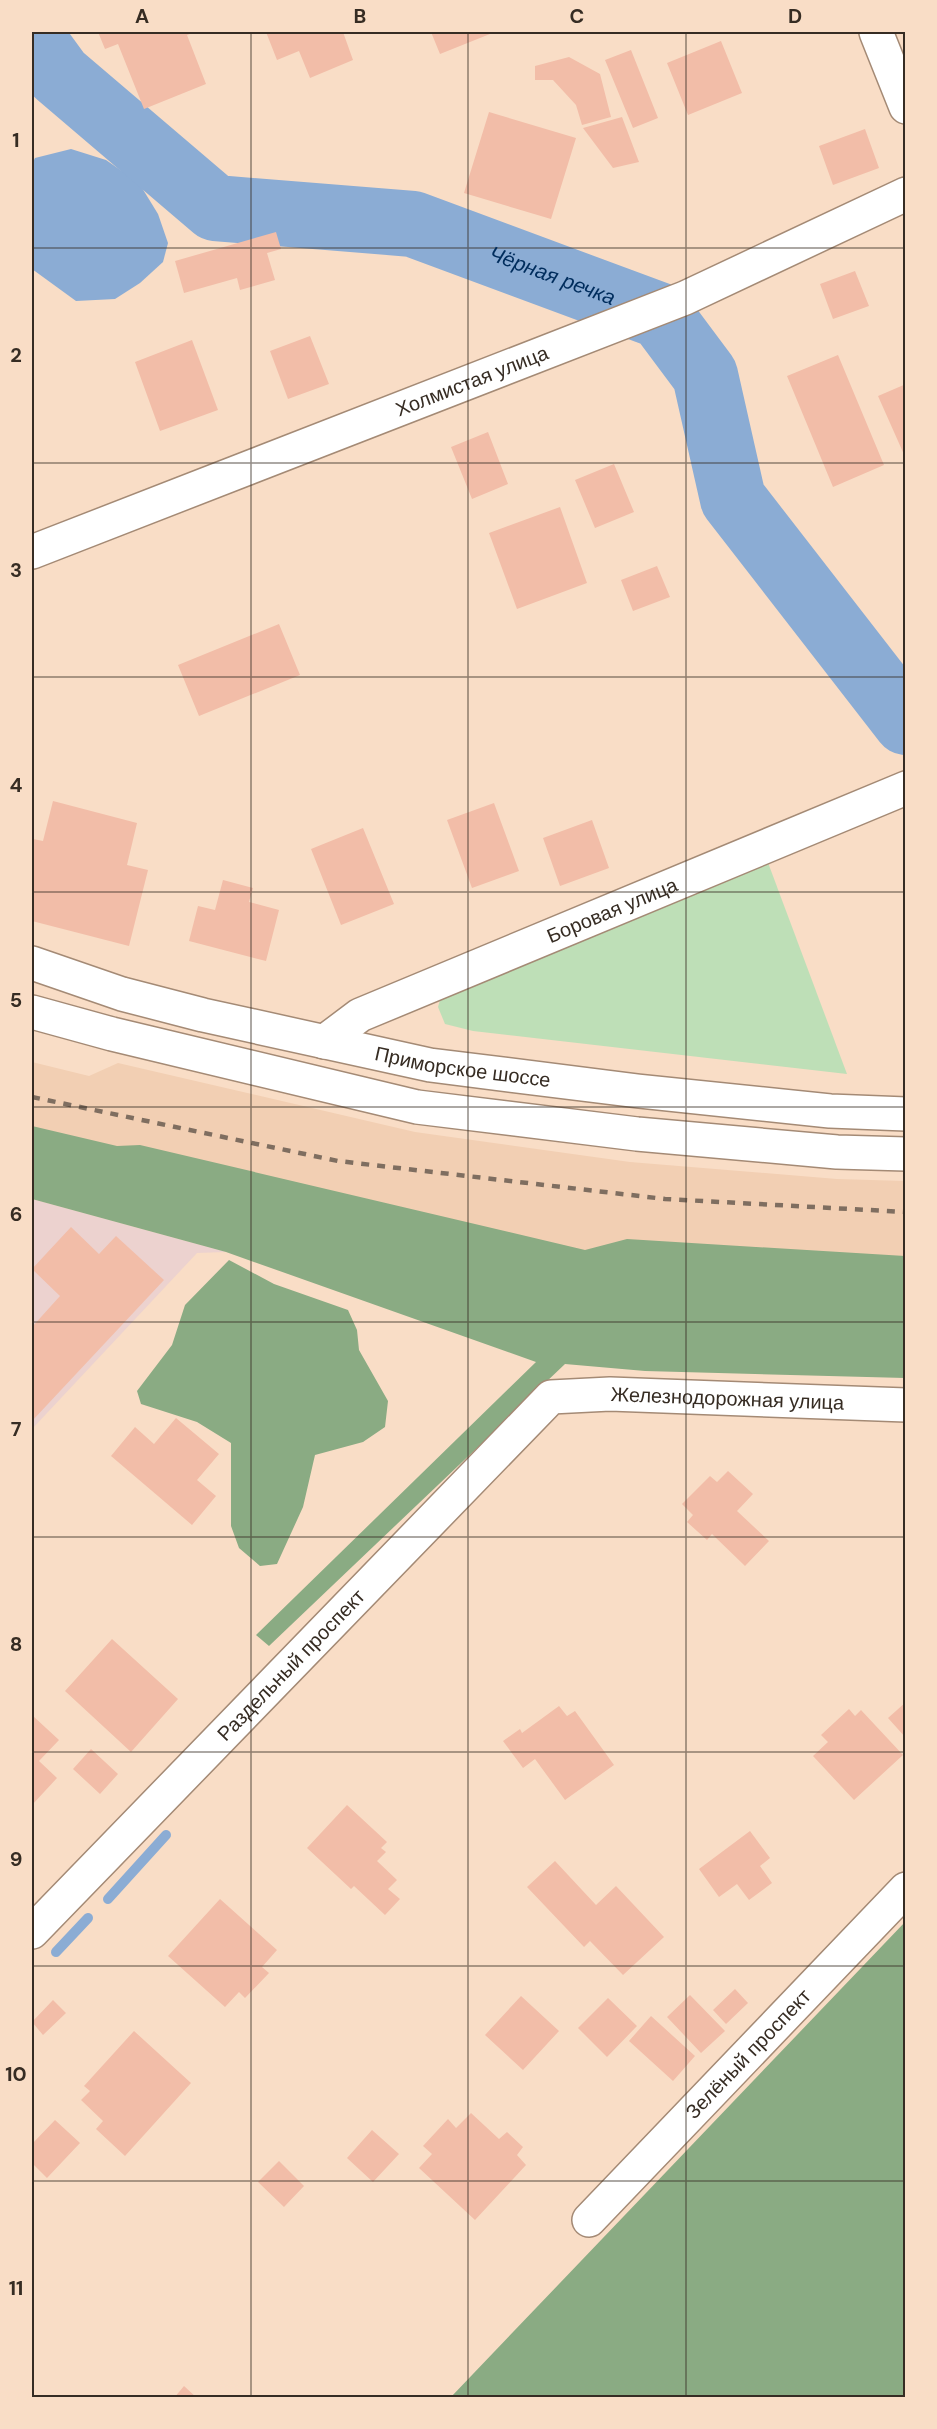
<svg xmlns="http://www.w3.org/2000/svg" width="937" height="2429" font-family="'DM Sans',sans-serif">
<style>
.industrial{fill:#ecd2cf}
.built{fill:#f2cfb3}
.green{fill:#bedfb7}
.forest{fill:#8aab83}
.water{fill:#8bacd4}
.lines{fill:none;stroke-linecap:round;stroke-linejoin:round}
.stream{stroke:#8bacd4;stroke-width:10}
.river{stroke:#8bacd4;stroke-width:66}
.building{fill:#f2bda8}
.street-casing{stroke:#a48a75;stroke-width:36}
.secondary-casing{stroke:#a48a75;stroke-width:36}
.primary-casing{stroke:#a48a75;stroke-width:36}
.street{stroke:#fff;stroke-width:33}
.secondary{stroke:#fff;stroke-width:33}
.primary{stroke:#fff;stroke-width:33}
.rail{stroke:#7f6e60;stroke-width:4.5;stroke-dasharray:8 8;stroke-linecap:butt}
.grid{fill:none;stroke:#362c23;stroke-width:1.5;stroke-opacity:0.55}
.labels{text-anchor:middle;stroke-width:6;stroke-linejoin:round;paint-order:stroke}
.street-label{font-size:20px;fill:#362c23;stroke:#f9ddc6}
.water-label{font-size:21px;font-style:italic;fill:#002d5d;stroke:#f9ddc6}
.neatline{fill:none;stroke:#362c23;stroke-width:2}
.grid-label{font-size:20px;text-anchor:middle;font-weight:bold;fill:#362c23}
</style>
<rect width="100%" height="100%" fill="#f9ddc6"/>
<path class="industrial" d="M32,1199L226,1252L197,1253L32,1429Z"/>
<path class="built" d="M32,1062L89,1076L118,1063L415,1132L630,1162L837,1179L905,1181V1316L32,1199Z"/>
<path class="green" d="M767,860L847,1074L473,1031L445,1024L438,1007L444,987Z"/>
<path class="forest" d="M32,1126L117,1146L140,1145L585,1250L627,1239L905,1256V1378L645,1371L565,1364L269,1646L256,1635L536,1362L226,1252L32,1199Z
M229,1260L274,1284L348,1310L357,1330L359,1350L388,1401L385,1427L363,1442L315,1455L303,1507L277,1564L260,1566L239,1548L231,1526V1443L197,1422L141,1404L137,1391L172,1345L185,1305Z
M905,1922V2397H451Z"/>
<path class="water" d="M71,149L106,160L139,183L158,214L168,243L163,262L140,283L115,299L76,301L32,269V164L35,158Z"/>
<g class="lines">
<path class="stream" d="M108,1899L166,1835
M56,1952L88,1918"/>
<path class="river" id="s1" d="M32,38L59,75L215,208L413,224L661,316L705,375L733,499L906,722"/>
</g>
<path class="building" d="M98,32H196L187,35L206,84L144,109L118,44L105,49Z
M266,32H343L353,60L310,78L299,51L277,60Z
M431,32H495L440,54Z
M721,41L742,93L688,115L667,63Z
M631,50L658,118L633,128L605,60Z
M569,57L600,74L611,117L582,125L576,105L553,80H535V66Z
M489,112L576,138L551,219L464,193Z
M622,117L639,162L613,168L583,128Z
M865,129L879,168L833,185L819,146Z
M276,232L281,249L267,253L275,280L240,290L237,278L184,293L175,261Z
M855,271L869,306L833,319L820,284Z
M310,336L329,384L288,399L270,351Z
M192,340L218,410L160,431L135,362Z
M838,355L884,465L833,487L787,376Z
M906,384V459L878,396Z
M488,432L508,484L472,499L451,447Z
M614,464L634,512L595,528L575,480Z
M560,507L587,583L517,609L489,533Z
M657,566L670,597L633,611L621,580Z
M279,624L300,675L199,716L178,665Z
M53,801L137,823L127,865L148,870L129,946L32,921V843L33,839L43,841Z
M494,803L519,871L472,888L447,820Z
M592,820L609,868L560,886L543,838Z
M363,828L394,904L341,925L311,849Z
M223,880L253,888L249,902L279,910L266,961L189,941L198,906L215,910Z
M71,1227L99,1254L116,1236L164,1280L32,1421V1327L60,1296L32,1269Z
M176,1418L219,1454L197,1480L216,1496L192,1525L111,1456L135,1427L154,1444Z
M728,1471L753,1494L737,1511L769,1541L745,1566L712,1534L707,1540L687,1522L693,1515L682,1504L710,1476L717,1482Z
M112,1639L178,1699L131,1752L65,1691Z
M906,1702V1738L888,1718Z
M559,1706L567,1716L575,1711L614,1765L565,1800L535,1759L523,1768L503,1741L520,1729L522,1733Z
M849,1709L855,1716L861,1710L903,1755L854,1800L813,1756L828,1742L821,1735Z
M33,1716L59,1740L39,1761L57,1778L32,1805Z
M91,1749L118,1774L100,1794L73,1769Z
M347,1805L387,1842L381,1848L386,1852L377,1861L397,1880L388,1889L400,1899L385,1915L354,1886L351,1889L307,1848Z
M750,1831L770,1858L760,1866L772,1883L749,1900L737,1884L719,1897L699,1869Z
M555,1861L596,1905L616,1886L664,1937L623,1975L590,1941L584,1947L527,1887Z
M220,1899L277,1950L262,1967L269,1973L245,1998L239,1992L225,2007L168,1956Z
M735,1989L748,2003L726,2024L713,2010Z
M690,1995L725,2031L701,2053L667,2017Z
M521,1996L559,2031L523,2070L485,2035Z
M608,1998L637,2026L607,2057L578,2028Z
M53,2000L66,2013L43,2035L32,2022Z
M651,2016L695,2056L673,2081L629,2041Z
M134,2031L191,2083L125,2156L96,2129L103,2121L81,2100L90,2091L84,2086Z
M471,2113L499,2139L507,2132L523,2147L517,2155L526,2165L475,2220L419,2168L432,2154L423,2146L448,2119L456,2128Z
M55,2120L80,2143L47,2178L32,2163V2144Z
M372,2130L399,2154L373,2182L347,2158Z
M279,2161L304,2186L284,2207L258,2182Z
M184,2386L197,2398H174Z"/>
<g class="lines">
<defs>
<g id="street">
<path d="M876,32L906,107"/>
<path id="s2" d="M32,552L685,298L906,194"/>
<path id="s3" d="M324,1042L360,1015L906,788"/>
<path id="s4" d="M589,2220L906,1889"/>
</g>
<g id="secondary">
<path id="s5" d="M32,1932L551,1397L610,1394L906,1405"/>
</g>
<g id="primary">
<path id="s6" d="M32,963L122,994L203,1015L430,1065L638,1091L830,1111L906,1114"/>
<path d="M32,1012L112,1034L417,1107L637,1134L837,1152L906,1154"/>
</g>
</defs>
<use href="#street" class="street-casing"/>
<use href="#secondary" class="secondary-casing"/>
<use href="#primary" class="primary-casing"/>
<use href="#street" class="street"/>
<use href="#secondary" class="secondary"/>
<use href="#primary" class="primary"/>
<path class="rail" d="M32,1097L338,1161L665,1199L906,1212"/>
</g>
<path class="grid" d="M251,32V2398M468,32V2398M686,32V2398M32,248H906M32,463H906M32,677H906M32,892H906M32,1107H906M32,1322H906M32,1537H906M32,1752H906M32,1966H906M32,2181H906"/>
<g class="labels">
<g class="street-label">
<text dy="7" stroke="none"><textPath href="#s2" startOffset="472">Холмистая улица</textPath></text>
<text dy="7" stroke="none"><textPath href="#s3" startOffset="318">Боровая улица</textPath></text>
<text dy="7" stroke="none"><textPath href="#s6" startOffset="444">Приморское шоссе</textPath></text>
<text dy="7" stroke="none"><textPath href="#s5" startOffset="922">Железнодорожная улица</textPath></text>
<text dy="7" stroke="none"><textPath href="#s5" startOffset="372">Раздельный проспект</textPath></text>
<text dy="7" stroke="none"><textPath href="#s4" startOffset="230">Зелёный проспект</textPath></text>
</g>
<g class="water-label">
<text dy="7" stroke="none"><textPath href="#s1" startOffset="598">Чёрная речка</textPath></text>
</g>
</g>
<rect width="937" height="2429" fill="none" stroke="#f9ddc6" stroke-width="66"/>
<rect x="33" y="33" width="871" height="2363" class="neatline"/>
<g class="grid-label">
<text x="142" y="23">A</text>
<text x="360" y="23">B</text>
<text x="577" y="23">C</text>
<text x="795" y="23">D</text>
<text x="16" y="147">1</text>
<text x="16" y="362">2</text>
<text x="16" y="577">3</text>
<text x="16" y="792">4</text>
<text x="16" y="1007">5</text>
<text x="16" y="1221">6</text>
<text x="16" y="1436">7</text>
<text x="16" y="1651">8</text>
<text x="16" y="1866">9</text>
<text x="16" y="2081">10</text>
<text x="16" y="2295">11</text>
</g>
</svg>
